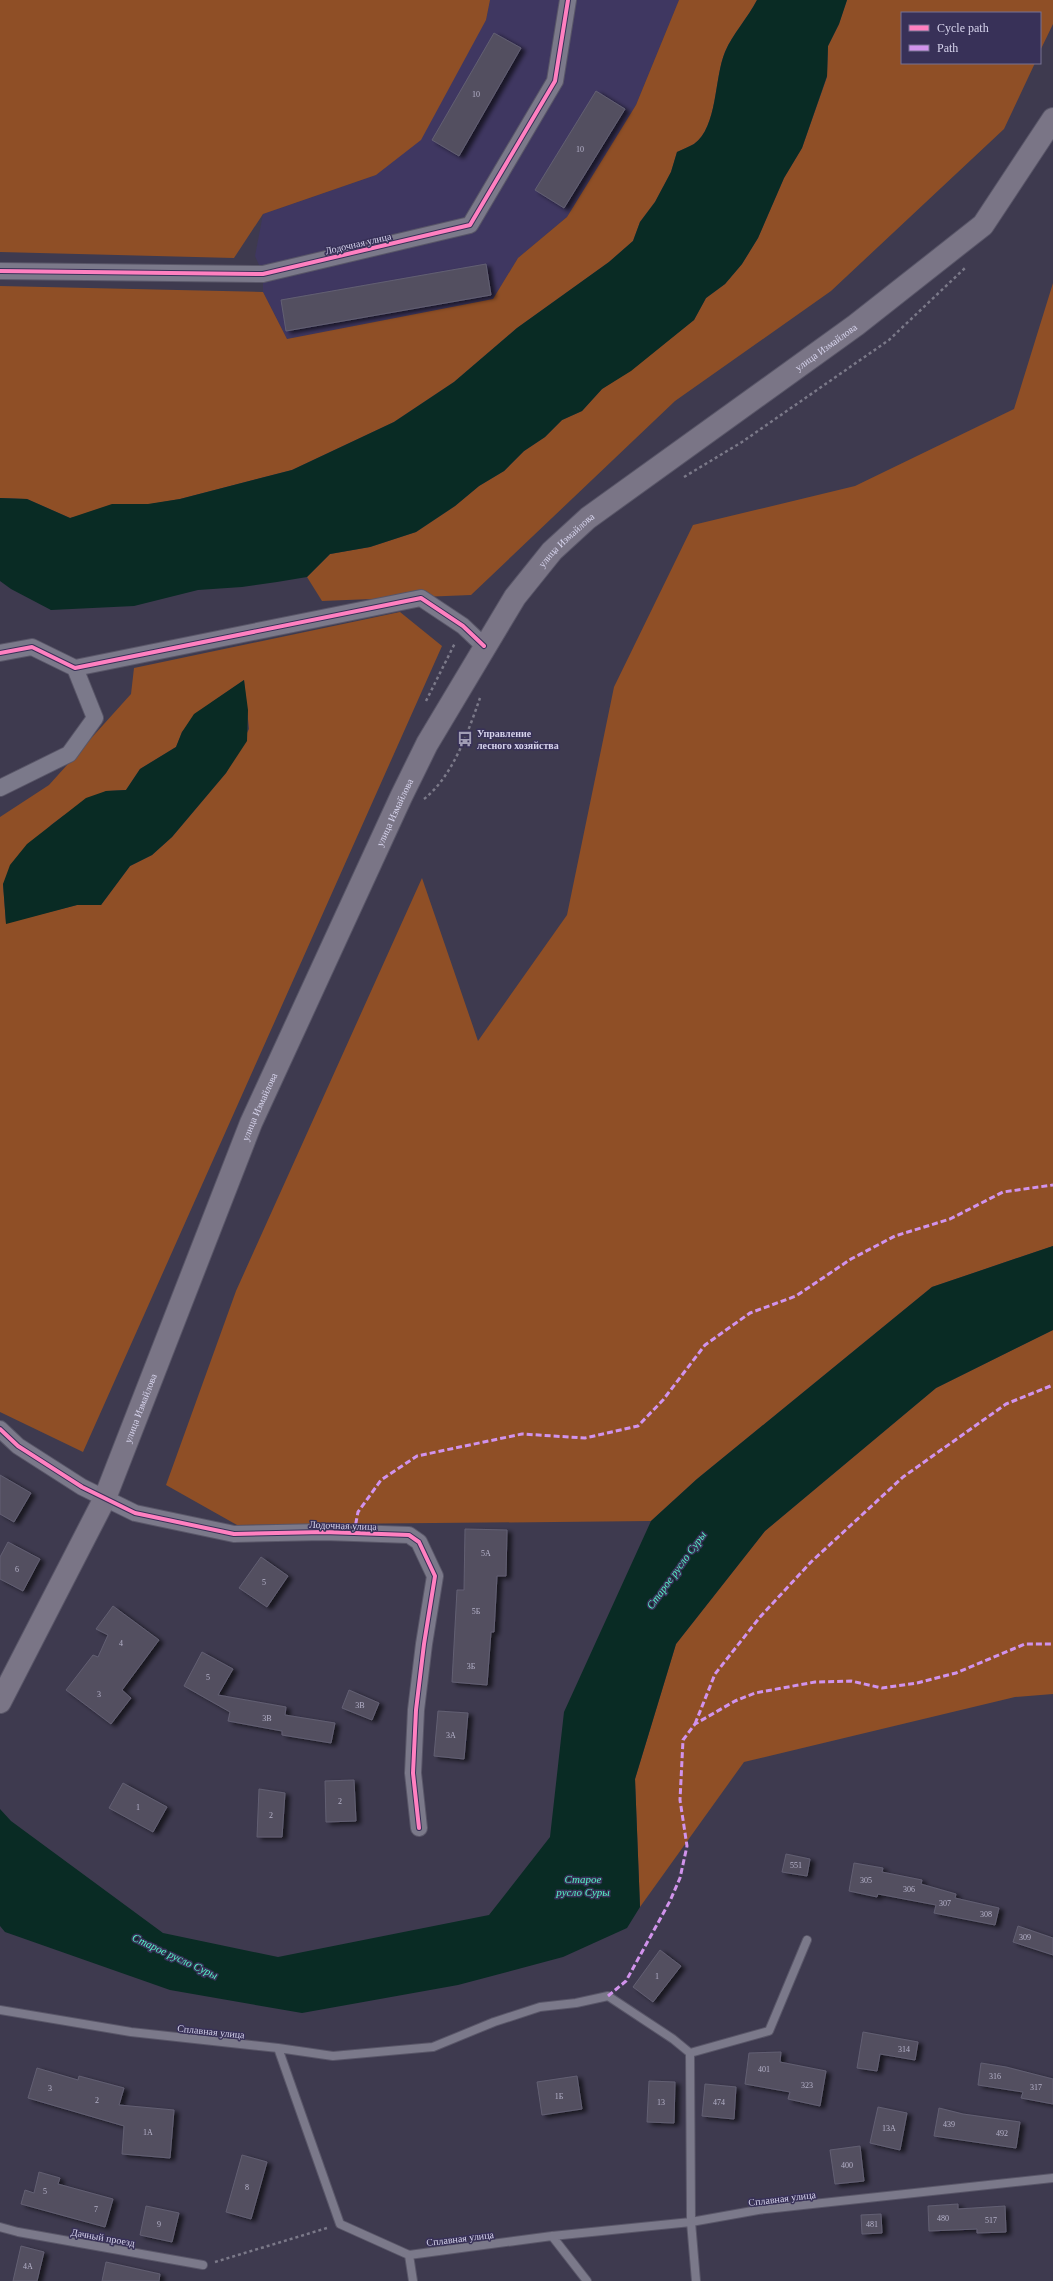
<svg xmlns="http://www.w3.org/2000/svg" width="1053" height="2281" font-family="Georgia,serif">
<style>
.built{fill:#3f3761}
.forest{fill:#8f4f26;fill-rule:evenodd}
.water{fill:#092b24}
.building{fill:#534f61;stroke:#625f72;filter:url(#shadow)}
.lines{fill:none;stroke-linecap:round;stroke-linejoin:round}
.service-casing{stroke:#595668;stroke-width:10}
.minor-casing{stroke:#595668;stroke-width:18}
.secondary-casing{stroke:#595668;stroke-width:24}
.path{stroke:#7b7989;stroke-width:2.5;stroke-dasharray:3 3;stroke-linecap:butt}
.service{stroke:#7b798a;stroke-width:8}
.minor{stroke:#7b798a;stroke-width:16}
.secondary{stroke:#7a7586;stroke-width:22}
.quiet{stroke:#d193ec;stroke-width:3;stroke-dasharray:6 3;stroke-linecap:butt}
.cycleway-casing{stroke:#383158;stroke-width:6}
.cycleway{stroke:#ff80c0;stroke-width:4}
.labels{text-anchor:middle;stroke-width:3;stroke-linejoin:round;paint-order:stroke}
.number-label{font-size:8px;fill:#b5b2c9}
.street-label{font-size:10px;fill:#d6d3ec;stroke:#383158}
.poi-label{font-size:10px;font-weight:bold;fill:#d6d3ec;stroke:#383158;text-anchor:start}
.water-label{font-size:11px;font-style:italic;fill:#54f2c5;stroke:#383158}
</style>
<defs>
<filter id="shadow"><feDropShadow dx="4.5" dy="2.5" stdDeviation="2" flood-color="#0009"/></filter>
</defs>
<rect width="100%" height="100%" fill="#3e3a4f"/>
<path class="built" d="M490,0H679L636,105L567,217L518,258L493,299L287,339L263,292V274L255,256L263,214L376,175L486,20Z"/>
<path class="forest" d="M0,0H490L486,20L421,140L376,175L263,214L234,258L0,252Z
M679,0H757C748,18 733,33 725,52C714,78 718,127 694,144C689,147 683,149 677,152L671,172L655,202L640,222L633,241L609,262L517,328L454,382L394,422L292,470L180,499L70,518L27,499L0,498V286L263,292L287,339L493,299L518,258L567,217L636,105Z
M847,0H1053V24L1040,51V13H902V63H1035L1004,129L831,291L675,401L471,595L322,601L307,577L330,554L370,547L416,532L455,506L479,486L504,471L524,451L545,437L562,420L582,411L602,389L631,370L694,320L706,298L725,284L742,264L758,238L784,178L802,148L827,77L828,46L839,24Z
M1053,283V1246L932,1287L697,1479L651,1521L237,1525L166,1485L236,1291L422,878L478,1041L567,915L614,687L693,525L855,486L1014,409Z
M400,612L442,646L83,1452L0,1412V817L49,785L131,694L134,668ZM244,680L249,729L226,773L172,837L152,855L130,866L101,905H77L6,923L3,884L51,825L63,816L106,791L126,790L140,769L176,747L182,732L212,702Z
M1053,1330V1694L1015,1697L744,1762L640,1907L635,1779L676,1644L765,1531L936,1388Z"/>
<path class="water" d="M757,0H847L839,24L828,46L827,76L802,148L784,178L758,238L742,264L725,284L706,298L694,320L631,371L602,389L582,411L562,420L545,437L524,451L504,471L479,486L455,506L416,532L370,547L330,554L307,577L277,582L242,587L198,590L134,606L51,610L11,589L0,581V498L27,499L70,518L112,504H148L180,499L292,470L394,422L454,382L517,328L609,262L633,241L640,222L655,202L671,172L677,152C683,149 689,147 694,144C718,127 714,78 725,52C733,33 748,18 757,0Z
M244,680L248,710L247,741L226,773L172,837L152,855L130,866L101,905H77L6,924L3,884L10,865L27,844L86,798L106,791L126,790L140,769L176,747L182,732L194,714Z
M1053,1246V1330L936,1388L765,1531L676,1644L635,1779L640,1907L627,1928L563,1957L458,1985L302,2013L170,1990L5,1932L0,1926V1809L11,1821L163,1933L278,1957L489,1915L550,1837L564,1712L651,1521L697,1479L932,1287Z"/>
<path class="building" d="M494,33L521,48L459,156L432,140Z
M596,91L625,109L564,208L535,190Z
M486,264L491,295L286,331L281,300Z
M0,1475L31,1493L14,1522L0,1514Z
M465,1529L507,1530L506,1576H497L494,1632H491L487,1685L452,1682L457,1590H464Z
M8,1542L40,1559L23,1591L0,1579V1557Z
M261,1557L288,1576L267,1607L239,1588Z
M113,1606L159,1640L122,1690L131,1698L111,1724L66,1690L93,1655L98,1657L108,1635L96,1629Z
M202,1652L233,1669L218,1695L286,1707L285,1715L335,1723L331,1743L282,1735V1731L228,1721L230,1712L184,1686Z
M349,1690L379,1703L372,1720L342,1708Z
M438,1711L468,1713L464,1759L434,1756Z
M354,1780L356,1821L326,1822L325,1781Z
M123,1783L167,1807L153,1832L109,1808Z
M259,1789L285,1793L282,1837H257Z
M786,1854L810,1859L807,1876L782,1872Z
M854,1863L883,1868L882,1872L922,1880L921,1884L956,1894L955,1898L999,1908L995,1925L934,1913L936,1905L878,1894L877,1897L849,1891Z
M1018,1926L1053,1938V1955L1013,1942Z
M660,1950L681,1966L653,2002L633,1987Z
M863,2032L918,2042L915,2060L880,2054L877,2071L857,2068Z
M781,2052L780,2062L826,2071L820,2106L788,2099L790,2092L745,2084L749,2053Z
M981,2063L1006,2067L1053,2079V2104L1021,2098L1023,2092L978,2085Z
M37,2068L78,2080L79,2076L124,2088L119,2105L174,2110L170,2158L122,2154L124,2126L28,2098Z
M577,2076L582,2109L542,2115L537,2082Z
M649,2081L675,2082L674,2123L647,2122Z
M705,2084L736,2087L734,2119L702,2116Z
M878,2107L907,2113L900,2150L870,2143Z
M939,2108L963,2114L1020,2122L1016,2148L934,2136Z
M860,2146L864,2181L835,2184L830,2150Z
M242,2155L267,2162L251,2219L226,2212Z
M39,2172L60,2178L58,2184L113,2199L105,2227L21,2204L25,2190L34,2193Z
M958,2204V2209L1005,2206L1006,2232L977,2233V2229L929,2231L928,2206Z
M146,2206L179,2213L172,2242L140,2235Z
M881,2214L882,2233L862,2234L861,2215Z
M21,2246L44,2252L37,2281H13Z
M106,2262L160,2274L159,2281H102Z"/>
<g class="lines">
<defs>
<path id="service" d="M0,2010L131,2032L278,2048L340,2224L409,2255L552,2236L691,2222L758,2210L1053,2178
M278,2048L333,2056L433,2047L494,2022L540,2007L576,2003L608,1996L673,2039L690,2053
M0,2227L18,2232L203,2265
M552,2236L587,2281
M409,2255L413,2281
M696,2281L691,2222L690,2053L769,2031L807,1940"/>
<path id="minor" d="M0,271L263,274L470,225L555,81L568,0
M0,653L32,647L75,668L421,598L463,626L484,646
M0,788L69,754L95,718L75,668
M0,1429L18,1446L82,1487L135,1513L234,1534L323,1532L354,1533L409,1535L419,1542L435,1576L424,1644L416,1710L413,1773L419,1828"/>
<g id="secondary">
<path id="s1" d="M0,1702L105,1498L251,1123L401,797L427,744L515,597L552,551L588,518L856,325L983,225L1053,119"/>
</g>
</defs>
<use href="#service" class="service-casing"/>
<use href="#minor" class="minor-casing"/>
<use href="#secondary" class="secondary-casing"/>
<path class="path" d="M684,477L742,442L889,340L965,268
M426,701L455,643
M424,799C453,776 468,732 480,698
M215,2262L327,2228"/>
<use href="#service" class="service"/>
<use href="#minor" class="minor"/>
<use href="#secondary" class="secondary"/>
<path class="quiet" d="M354,1533L358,1512L381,1480L417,1456L522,1434L585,1438L638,1426L663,1400L705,1345L750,1313L796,1296L851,1259L895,1236L950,1219L1003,1192L1053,1185
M695,1724L715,1674L760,1617L811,1562L903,1477L1006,1404L1053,1385
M608,1996L626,1981L670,1901L680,1878L687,1846L680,1800L683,1740L695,1724L735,1701L755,1693L815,1682L851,1681L882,1688L917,1683L956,1673L1025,1644H1053"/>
<defs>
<path id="cycleway" d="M0,271L263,274L470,225L555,81L568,0
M0,653L32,647L75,668L421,598L463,626L484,646
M0,1429L18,1446L82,1487L135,1513L234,1534L323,1532L354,1533L409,1535L419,1542L435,1576L424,1644L416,1710L413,1773L419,1828"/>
</defs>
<use href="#cycleway" class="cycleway-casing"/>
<use href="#cycleway" class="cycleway"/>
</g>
<defs>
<symbol id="bus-bare" viewBox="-9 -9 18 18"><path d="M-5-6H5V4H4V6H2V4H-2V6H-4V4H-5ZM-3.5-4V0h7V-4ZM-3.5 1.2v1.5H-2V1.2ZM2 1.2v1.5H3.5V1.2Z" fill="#a19db5" stroke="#383158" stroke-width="2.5" paint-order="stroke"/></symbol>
</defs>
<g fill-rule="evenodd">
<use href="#bus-bare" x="454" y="728" width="22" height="22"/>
</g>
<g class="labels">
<g class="number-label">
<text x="476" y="97">10</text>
<text x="580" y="152">10</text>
<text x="486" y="1556">5А</text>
<text x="17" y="1572">6</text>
<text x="264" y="1585">5</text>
<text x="476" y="1614">5Б</text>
<text x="121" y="1646">4</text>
<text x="471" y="1669">3Б</text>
<text x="208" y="1680">5</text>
<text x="99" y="1697">3</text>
<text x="360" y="1708">3В</text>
<text x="267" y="1721">3В</text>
<text x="451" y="1738">3А</text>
<text x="340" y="1804">2</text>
<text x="138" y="1810">1</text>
<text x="271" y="1818">2</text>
<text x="796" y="1868">551</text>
<text x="866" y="1883">305</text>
<text x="909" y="1892">306</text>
<text x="945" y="1906">307</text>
<text x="986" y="1917">308</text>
<text x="1025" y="1940">309</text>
<text x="657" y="1979">1</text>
<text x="904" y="2052">314</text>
<text x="764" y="2072">401</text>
<text x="995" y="2079">316</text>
<text x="807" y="2088">323</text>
<text x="1036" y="2090">317</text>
<text x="50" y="2091">3</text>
<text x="559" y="2099">1Б</text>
<text x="97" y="2103">2</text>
<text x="661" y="2105">13</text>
<text x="719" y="2105">474</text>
<text x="949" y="2127">439</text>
<text x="889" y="2131">13А</text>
<text x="148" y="2135">1А</text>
<text x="1002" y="2136">492</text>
<text x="847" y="2168">400</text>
<text x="247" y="2190">8</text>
<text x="45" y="2194">5</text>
<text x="96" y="2212">7</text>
<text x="943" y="2221">480</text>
<text x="991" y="2223">517</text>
<text x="159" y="2227">9</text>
<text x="872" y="2227">481</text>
<text x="28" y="2269">4А</text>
</g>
<g class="street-label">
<text transform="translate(358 243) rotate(-13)" y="4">Лодочная улица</text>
<text dy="4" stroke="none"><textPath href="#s1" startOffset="1622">улица Измайлова</textPath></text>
<text dy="4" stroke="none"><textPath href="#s1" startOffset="1298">улица Измайлова</textPath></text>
<text dy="4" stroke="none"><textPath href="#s1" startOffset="974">улица Измайлова</textPath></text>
<text dy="4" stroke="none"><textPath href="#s1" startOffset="650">улица Измайлова</textPath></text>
<text dy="4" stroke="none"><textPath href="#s1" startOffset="326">улица Измайлова</textPath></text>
<text transform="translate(343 1525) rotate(2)" y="4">Лодочная улица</text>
<text transform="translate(211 2031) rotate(6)" y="4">Сплавная улица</text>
<text transform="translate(782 2198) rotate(-7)" y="4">Сплавная улица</text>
<text transform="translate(103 2237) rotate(10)" y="4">Дачный проезд</text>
<text transform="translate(460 2238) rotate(-7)" y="4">Сплавная улица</text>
</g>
<g class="poi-label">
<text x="477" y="737">Управление<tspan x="477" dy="12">лесного хозяйства</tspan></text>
</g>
<g class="water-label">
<text transform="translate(676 1570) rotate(-54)" y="4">Старое русло Суры</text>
<text x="583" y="1883">Старое<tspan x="583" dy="13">русло Суры</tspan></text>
<text transform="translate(175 1956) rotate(25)" y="4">Старое русло Суры</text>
</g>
</g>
<rect x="901" y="12" width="140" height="52" fill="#383158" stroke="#777293"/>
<rect x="909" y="25" width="20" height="6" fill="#ff80c0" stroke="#777293"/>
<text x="937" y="32" font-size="12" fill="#d6d3ec">Cycle path</text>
<rect x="909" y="45" width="20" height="6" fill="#d193ec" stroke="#777293"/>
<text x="937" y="52" font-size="12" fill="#d6d3ec">Path</text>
</svg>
